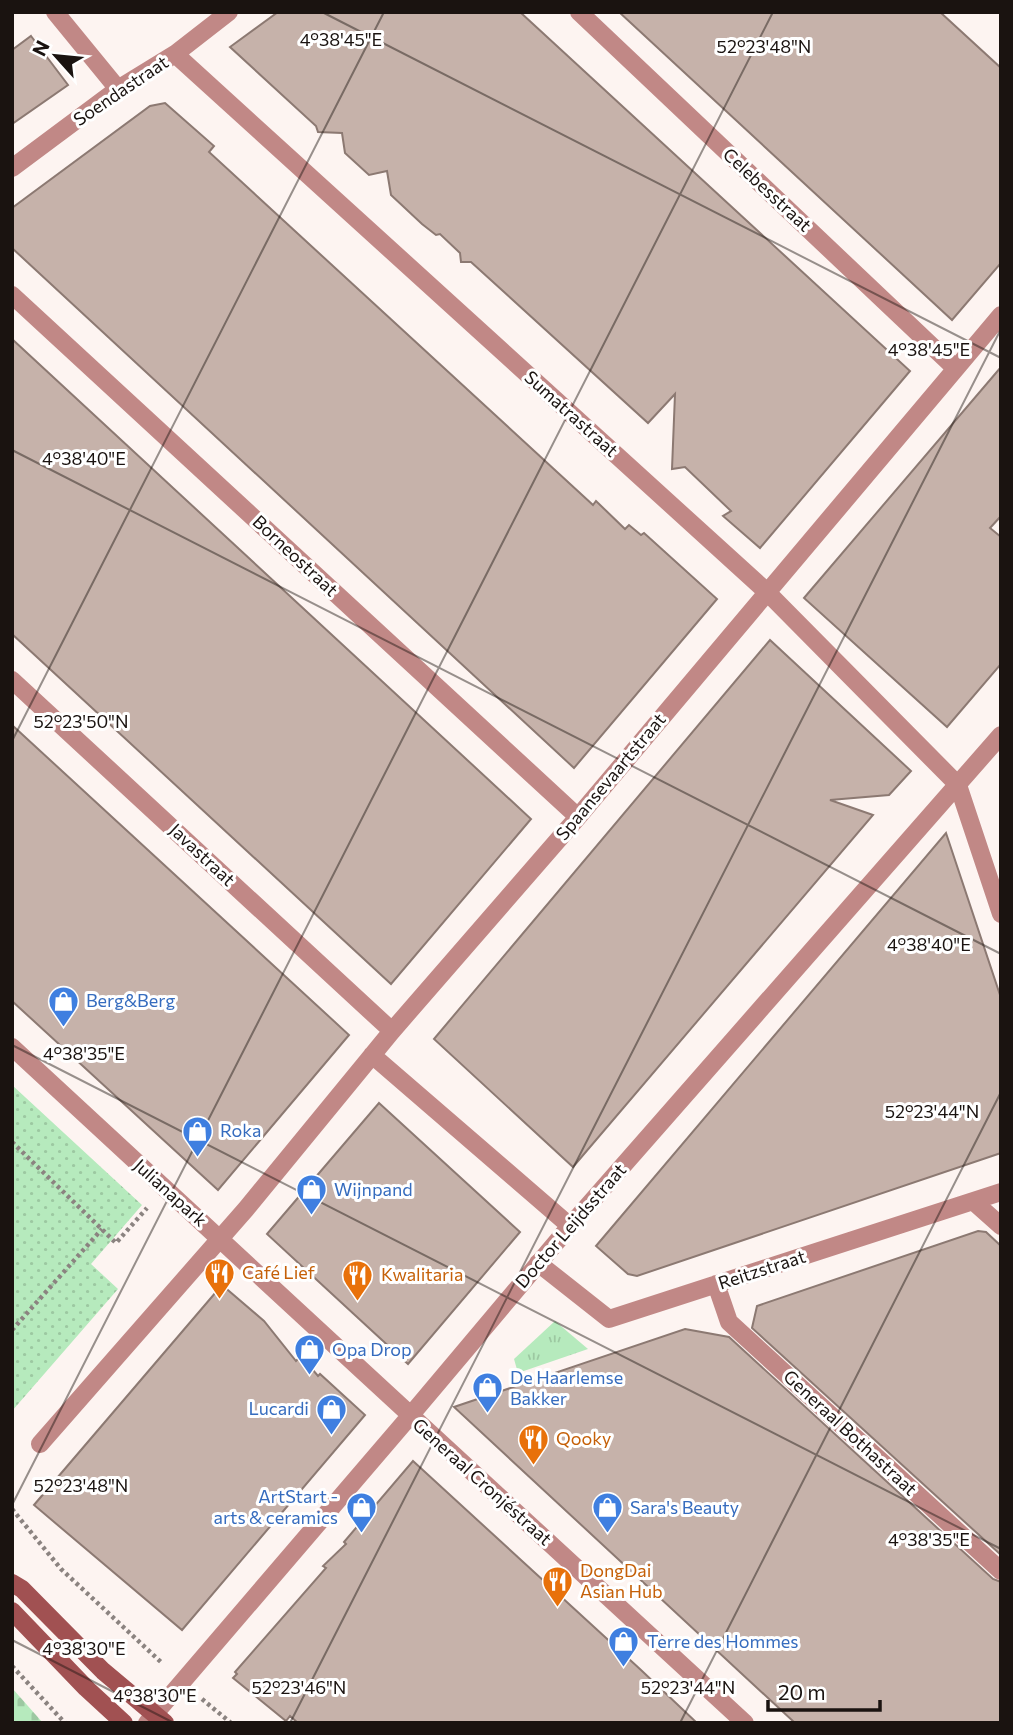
<svg xmlns="http://www.w3.org/2000/svg" width="1013" height="1735" font-family="Commissioner,sans-serif">
<style>
.grass{fill:url(#grass-dots)}
.cemetery{fill:url(#cemetery-stones)}
.park{fill:url(#park-tufts)}
.building{fill:#c6b2aa;stroke:#8c7972;stroke-width:2}
.lines{fill:none;stroke-linecap:round;stroke-linejoin:round}
.path{stroke:#8b8380;stroke-width:4.5;stroke-dasharray:3.5 3.5;stroke-linecap:butt}
.street{stroke:#c18886;stroke-width:18}
.secondary{stroke:#a15152;stroke-width:18}
.ticks{fill:none;stroke:#1a1310;stroke-width:2;stroke-opacity:0.45}
.labels{text-anchor:middle;stroke-width:6;stroke-linejoin:round;paint-order:stroke}
.street-label{font-size:18px;fill:#1a1310;stroke:#fff}
.shop-label{font-size:18px;fill:#366cbe;stroke:#fff;text-anchor:start}
.food-label{font-size:18px;fill:#c56008;stroke:#fff;text-anchor:start}
.ticks-label{font-size:18px;text-anchor:middle;fill:#1a1310;stroke:#fff;stroke-width:6;stroke-linejoin:round;paint-order:stroke}
</style>
<defs>
<pattern id="grass-dots" width="8" height="8" patternUnits="userSpaceOnUse" patternTransform="scale(1.75)"><rect width="8" height="8" fill="#b6eabd"/><path d="M2 2h.1M6 6h.1" fill="none" stroke="#9cc8a1" stroke-width="1.8" stroke-linecap="round"/></pattern>
<pattern id="cemetery-stones" width="16" height="16" patternUnits="userSpaceOnUse" patternTransform="scale(1.75)"><rect width="16" height="16" fill="#b6eabd"/><path d="M2 7V4a2 2 0 0 1 4 0v3zM10 15v-3a2 2 0 0 1 4 0v3z" fill="#9cc8a1"/></pattern>
<pattern id="park-tufts" width="24" height="20" patternUnits="userSpaceOnUse" patternTransform="scale(1.75)"><rect width="24" height="20" fill="#b6eabd"/><path d="M3 7l-1-3M5 7V3M7 7l1-3M15 17l-1-3M17 17v-4M19 17l1-3" fill="none" stroke="#9cc8a1"/></pattern>
</defs>
<rect width="100%" height="100%" fill="#fdf4f1"/>
<path class="grass" d="M12,1085L142,1205L91,1264L118,1289L12,1411Z"/>
<path class="cemetery" d="M12,1688L43,1723H12Z"/>
<path class="park" d="M555,1321L588,1349L518,1373L514,1359Z"/>
<path class="building" d="M278,12H520L910,371L760,548L723,516L731,511L685,467L672,469L675,394L648,423L471,262H461L460,253L440,234L436,235L422,224L391,195L387,171L369,175L345,153L342,133L318,132L316,126L230,47Z
M619,12H940L1001,68V263L952,320Z
M31,36L68,85L12,124V50Z
M165,103L214,146L209,152L593,505L596,501L625,529L629,525L641,535L644,533L717,599L574,768L12,248V208L150,106Z
M12,339L531,819L391,984L12,634Z
M1001,367V516L990,528L1001,537V664L947,727L804,598Z
M770,640L911,771L889,795L830,800L873,815L573,1167L434,1039Z
M12,725L349,1035L218,1190L12,1001Z
M946,833L1001,998V1153L637,1276L628,1274L596,1246Z
M379,1103L520,1232L408,1364L267,1234Z
M978,1231L986,1232L1001,1246V1555L752,1328L757,1306Z
M222,1285L264,1321L296,1361L301,1356L318,1376L320,1374L365,1415L182,1630L34,1505Z
M685,1329L729,1337L993,1579L1001,1582V1723H795L454,1407Z
M413,1461L641,1670L697,1723H298L290,1716L286,1721L233,1678L237,1674L235,1672L326,1568L323,1566L346,1544L344,1542Z"/>
<g class="lines">
<path class="path" d="M12,1142L116,1243L147,1208
M12,1330L102,1229
M12,1509L61,1569L162,1663
M12,1666L65,1723
M202,1699L231,1723"/>
<path class="street" d="M55,12L118,89
M579,12L955,368
M175,54L767,592L958,785L1001,914
M12,168L118,89L175,54L229,12
M12,295L578,817
M12,680L392,1031
M12,1047C256,1273 500,1498 745,1723
M372,1055L570,1226
M974,1202L1001,1226
M538,1263L609,1319L1001,1192
M716,1284L729,1322L1001,1571
M40,1444L246,1209L392,1031L578,817L1001,315
M147,1723L410,1416L570,1226L1001,735"/>
<path class="secondary" d="M12,1583L22,1589L103,1671L165,1723
M12,1611L86,1688L124,1723"/>
</g>
<path class="ticks" d="M322,12L1001,358M12,450L1001,954M12,741L384,12M12,1045L1001,1549M12,1505L773,12M12,1640L174,1723M290,1723L1001,329M680,1723L1001,1092"/>
<defs>
<symbol id="shop-pin" viewBox="-11 -11 22 30"><path d="M0 17L-7.5 6A9.5 9.5 0 1 1 7.5 6Z" fill="#3f7fe0" stroke="#fff"/><path d="M-5-2.5h2.3a2.7 3.5 0 0 1 5.4 0H5L5.5 6h-11ZM-1.5-2.5h3a1.5 2.3 0 0 0-3 0Z" fill="#fff"/></symbol>
<symbol id="restaurant-pin" viewBox="-11 -11 22 30"><path d="M0 17L-7.5 6A9.5 9.5 0 1 1 7.5 6Z" fill="#e8710a" stroke="#fff"/><path d="M-5-6h1v4h1v-4h1v4h1v-4h1v5L-1.5 .5V6h-2V.5L-5-1ZM5-6V6H3V1.5H1.5Q1.5-4 5-6Z" fill="#fff"/></symbol>
</defs>
<g fill-rule="evenodd">
<use href="#shop-pin" x="46" y="984" width="35" height="47"/>
<use href="#shop-pin" x="180" y="1114" width="35" height="47"/>
<use href="#shop-pin" x="294" y="1172" width="35" height="47"/>
<use href="#restaurant-pin" x="202" y="1256" width="35" height="47"/>
<use href="#restaurant-pin" x="340" y="1258" width="35" height="47"/>
<use href="#shop-pin" x="292" y="1332" width="35" height="47"/>
<use href="#shop-pin" x="470" y="1370" width="35" height="47"/>
<use href="#shop-pin" x="314" y="1392" width="35" height="47"/>
<use href="#restaurant-pin" x="516" y="1422" width="35" height="47"/>
<use href="#shop-pin" x="344" y="1490" width="35" height="47"/>
<use href="#shop-pin" x="590" y="1490" width="35" height="47"/>
<use href="#restaurant-pin" x="540" y="1564" width="35" height="47"/>
<use href="#shop-pin" x="606" y="1624" width="35" height="47"/>
</g>
<g class="labels">
<g class="street-label">
<text transform="translate(121 91) rotate(-34)" y="6">Soendastraat</text>
<text transform="translate(767 190) rotate(43)" y="6">Celebesstraat</text>
<text transform="translate(571 414) rotate(42)" y="6">Sumatrastraat</text>
<text transform="translate(295 556) rotate(43)" y="6">Borneostraat</text>
<text transform="translate(611 777) rotate(-50)" y="6">Spaansevaartstraat</text>
<text transform="translate(202 855) rotate(43)" y="6">Javastraat</text>
<text transform="translate(170 1193) rotate(42)" y="6">Julianapark</text>
<text transform="translate(571 1226) rotate(-49)" y="6">Doctor Leijdsstraat</text>
<text transform="translate(762 1270) rotate(-18)" y="6">Reitzstraat</text>
<text transform="translate(850 1433) rotate(43)" y="6">Generaal Bothastraat</text>
<text transform="translate(482 1482) rotate(42)" y="6">Generaal Cronjéstraat</text>
</g>
<g class="shop-label">
<text x="86" y="1007">Berg&amp;Berg</text>
<text x="220" y="1137">Roka</text>
<text x="334" y="1196">Wijnpand</text>
<text x="332" y="1356">Opa Drop</text>
<text x="510" y="1384">De Haarlemse<tspan x="510" dy="21">Bakker</tspan></text>
<text x="309" y="1415" text-anchor="end">Lucardi</text>
<text x="338" y="1503" text-anchor="end">ArtStart -<tspan x="338" dy="21">arts &amp; ceramics</tspan></text>
<text x="630" y="1514">Sara's Beauty</text>
<text x="647" y="1648">Terre des Hommes</text>
</g>
<g class="food-label">
<text x="242" y="1279">Café Lief</text>
<text x="381" y="1281">Kwalitaria</text>
<text x="556" y="1445">Qooky</text>
<text x="580" y="1577">DongDai<tspan x="580" dy="21">Asian Hub</tspan></text>
</g>
</g>
<g class="ticks-label">
<text x="341" y="46">4°38'45"E</text>
<text x="764" y="53">52°23'48"N</text>
<text x="929" y="356">4°38'45"E</text>
<text x="84" y="465">4°38'40"E</text>
<text x="81" y="728">52°23'50"N</text>
<text x="929" y="951">4°38'40"E</text>
<text x="84" y="1060">4°38'35"E</text>
<text x="932" y="1118">52°23'44"N</text>
<text x="81" y="1492">52°23'48"N</text>
<text x="929" y="1546">4°38'35"E</text>
<text x="84" y="1655">4°38'30"E</text>
<text x="299" y="1694">52°23'46"N</text>
<text x="688" y="1694">52°23'44"N</text>
<text x="155" y="1702">4°38'30"E</text>
</g>
<rect width="1013" height="1735" fill="none" stroke="#1a1310" stroke-width="28"/>
<g transform="translate(56 56) rotate(297)" stroke="#ffffff" stroke-width="5" paint-order="stroke">
<path d="M0-5L12 26L0 18L-12 26Z" fill="#1a1310"/>
<text y="-10" font-size="19" font-weight="bold" text-anchor="middle" fill="#1a1310">N</text>
</g>
<path d="M768 1700v10h112v-10" fill="none" stroke="#1a1310" stroke-width="3.5"/>
<text x="778" y="1700" font-size="21" fill="#1a1310" stroke="#ffffff" stroke-width="5" paint-order="stroke">20 m</text>
</svg>
